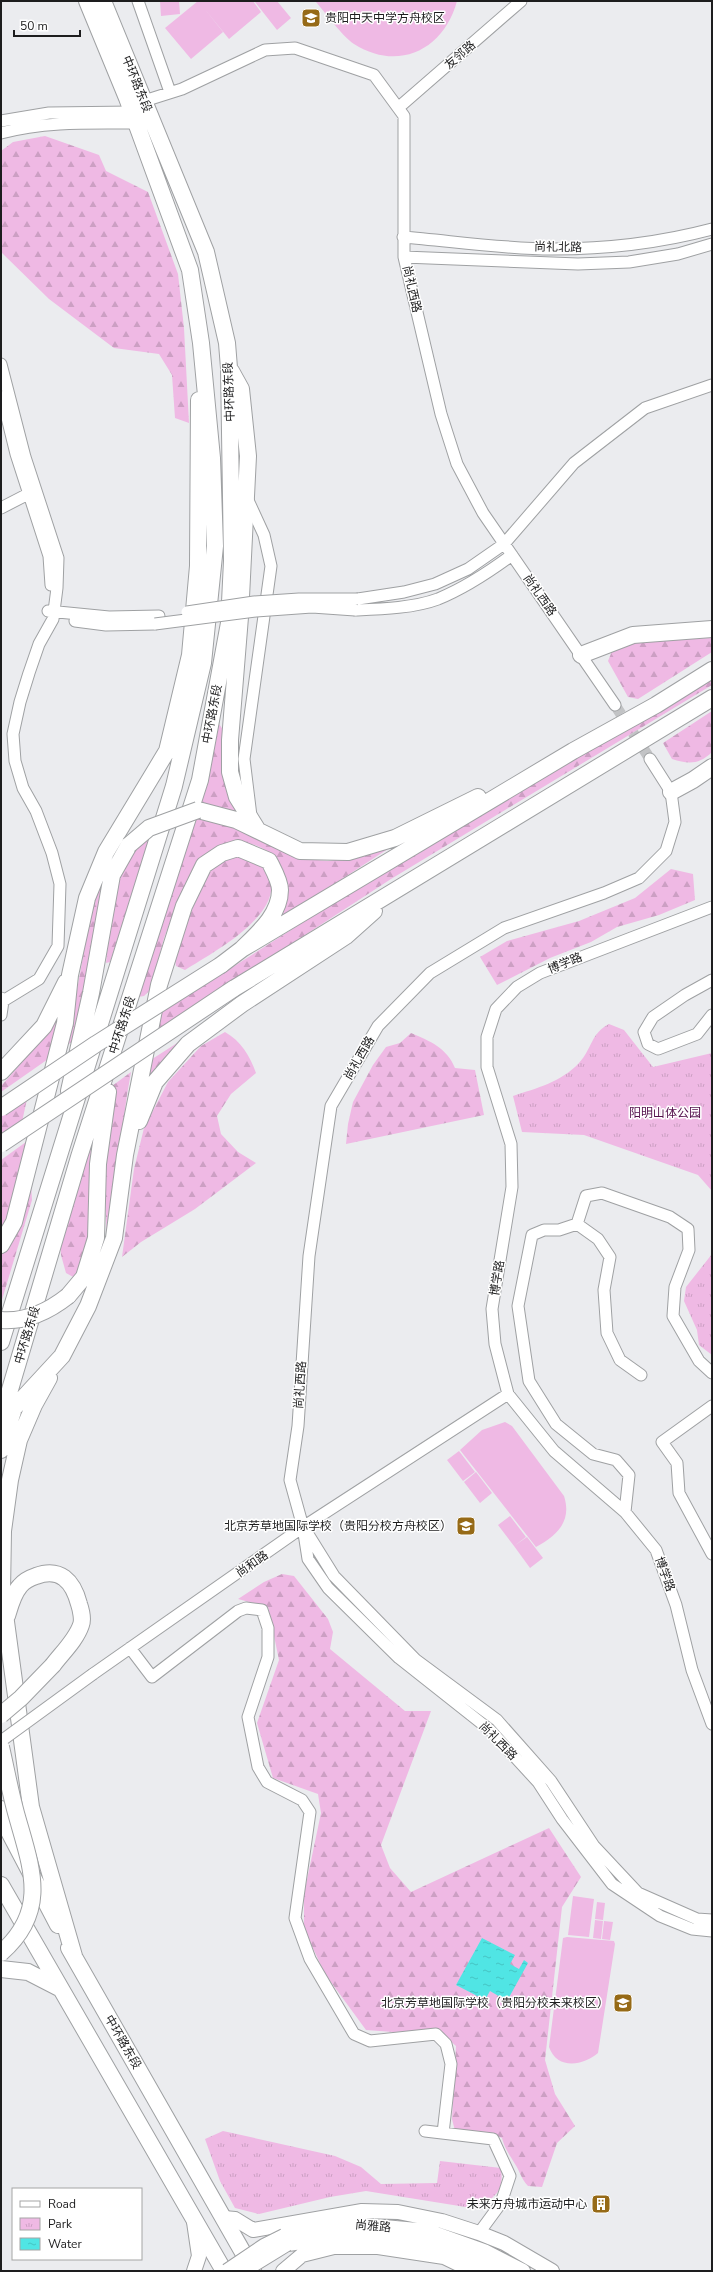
<svg xmlns="http://www.w3.org/2000/svg" width="713" height="2272" font-family="'Nunito Sans','Noto Sans SC',sans-serif">
<style>
.grass{fill:#efb9e4}
.forest{fill:url(#forest-firs)}
.park{fill:url(#park-tufts)}
.water{fill:url(#water-ripples)}
.lines{fill:none;stroke-linecap:round;stroke-linejoin:round}
.minor-tunnel{stroke:#c2c3c5;stroke-width:11;stroke-dasharray:11 5.5;stroke-linecap:butt}
.minor-casing{stroke:#9fa1a3;stroke-width:13}
.major-casing{stroke:#9fa1a3;stroke-width:16}
.highway-casing{stroke:#9fa1a3;stroke-width:18}
.minor{stroke:#fff;stroke-width:11}
.major{stroke:#fff;stroke-width:14}
.highway{stroke:#fff;stroke-width:16}
.minor-bridge-casing{stroke:#9fa1a3;stroke-width:13;stroke-linecap:butt}
.major-bridge-casing{stroke:#9fa1a3;stroke-width:16;stroke-linecap:butt}
.highway-bridge-casing{stroke:#9fa1a3;stroke-width:18;stroke-linecap:butt}
.minor-bridge{stroke:#fff;stroke-width:11}
.major-bridge{stroke:#fff;stroke-width:14}
.highway-bridge{stroke:#fff;stroke-width:16}
.labels{text-anchor:middle;stroke-width:3;stroke-linejoin:round;paint-order:stroke}
.poi-label{font-size:12px;fill:#1d1d1e;stroke:#fff;text-anchor:end}
.street-label{font-size:12px;fill:#1d1d1e;stroke:#fff}
.park-label{font-size:12px;fill:#530e4b;stroke:#fff}
</style>
<defs>
<pattern id="forest-firs" width="22" height="20" patternUnits="userSpaceOnUse"><rect width="22" height="20" fill="#efb9e4"/><path d="M5 1l3.5 6h-7zM16 11l3.5 6h-7z" fill="#cc9fc3"/></pattern>
<pattern id="park-tufts" width="24" height="20" patternUnits="userSpaceOnUse"><rect width="24" height="20" fill="#efb9e4"/><path d="M3 7l-1-3M5 7V3M7 7l1-3M15 17l-1-3M17 17v-4M19 17l1-3" fill="none" stroke="#cc9fc3"/></pattern>
<pattern id="water-ripples" width="26" height="14" patternUnits="userSpaceOnUse"><rect width="26" height="14" fill="#50e5e4"/><path d="M2 4q2-2 4 0t4 0M15 11q2-2 4 0t4 0" fill="none" stroke="#45c4c3"/></pattern>
</defs>
<rect width="100%" height="100%" fill="#ebecef"/>
<path class="grass" d="M160,1H179L180,14L161,16Z
M198,1H253L261,12L229,39L203,7L223,32L191,59L165,28Z
M256,1H277L291,18L277,30L255,2Z
M315,1H457C444,50 398,72 354,44C341,35 326,13 315,1Z
M505,1422L512,1426L564,1496C572,1521 558,1535 536,1547L460,1450L482,1430Z
M459,1451L475,1472L463,1481L447,1460Z
M476,1472L492,1493L480,1503L464,1482Z
M510,1516L526,1537L514,1546L498,1525Z
M527,1537L543,1558L530,1568L514,1546Z
M573,1896L594,1899L589,1937L568,1935Z
M597,1902L605,1903L603,1920L595,1919Z
M595,1920L603,1921L601,1939L593,1938Z
M604,1921L613,1922L610,1940L602,1939Z
M567,1937L614,1941L615,1944L598,2053C583,2066 557,2070 549,2047L563,1938Z"/>
<path class="forest" d="M45,136L99,155L106,171L148,192L178,274L184,328L189,423L175,418L172,375L159,354L114,348L49,299L1,252V151L13,142Z
M712,638V652L638,699L628,697L608,661L612,651L634,641Z
M712,676V685L391,879L156,1032V1016L366,882L646,717Z
M712,711V752C699,765 688,764 672,759L663,743Z
M219,724L224,731L223,772L237,815L195,807Z
M191,818H211L259,839L296,858L328,861L368,855L391,843L394,845L282,918C290,887 284,848 246,843C238,841 226,846 218,847L178,901L164,938L150,990L144,996L138,997Z
M151,835L110,962L106,963L112,901L127,853Z
M245,855C250,858 259,861 263,866C298,908 213,952 185,970L176,966L174,955L208,870L223,859Z
M671,869L693,874L695,900L659,915L617,927L591,942L550,958L497,985L480,957L507,941L579,921L635,898Z
M101,888V901L78,1038L67,1045L93,902Z
M62,1004L51,1057L1,1092V1086C25,1061 44,1033 62,1004Z
M225,1032C241,1041 250,1056 256,1073L231,1094L217,1116L221,1134L238,1152L256,1163L195,1209L141,1242L122,1257L134,1169L144,1128L168,1082L201,1046Z
M411,1033C430,1041 447,1048 455,1068L475,1070L484,1115L346,1144L348,1124L353,1102L373,1065L386,1047L400,1043Z
M188,1036L140,1094L146,1063Z
M131,1072L127,1095L107,1242L103,1151L112,1086Z
M27,1099L22,1122L1,1135V1116Z
M93,1137L92,1241L75,1278L66,1273L61,1255L60,1239Z
M26,1142L28,1144L16,1195L1,1232V1160Z
M31,1184L32,1200L1,1303V1253L12,1236Z
M282,1574L294,1576L328,1619L333,1632L330,1649L405,1711H431L381,1845L390,1868L411,1892L549,1828L581,1877L562,1907L545,2060L555,2094L575,2126L557,2143L542,2187L528,2186C521,2179 520,2171 515,2164C509,2154 505,2149 502,2138L489,2132L455,2131L452,2119L456,2046L438,2030L393,2032L366,2030L325,1974L304,1929V1894L321,1813L318,1794L273,1778L257,1723L279,1660L268,1607L238,1599L264,1582Z"/>
<path class="park" d="M609,1024L624,1030L653,1067L712,1053V1191L698,1175L584,1135L522,1132L513,1096C537,1088 561,1082 579,1063C592,1049 591,1033 609,1024Z
M712,1254V1355L699,1345L697,1330L684,1301L686,1287Z
M223,2131L335,2156L361,2167L381,2184L437,2183L440,2161L501,2168C504,2192 496,2195 478,2209L366,2191L330,2197L259,2214L235,2208L220,2181L205,2139Z"/>
<path class="water" d="M482,1938L515,1955L510,1964L519,1969L524,1960L528,1963L507,2001L490,1991L485,2000L456,1985Z"/>
<g class="lines">
<path class="minor-tunnel" d="M615,705L650,759"/>
<defs>
<path id="minor" d="M138,1L170,92
M144,101L182,89L265,50L295,48L374,75L404,116V257L441,414L457,464L483,513L615,705
M398,108L521,1
M1,121L49,113L133,112
M1,133C45,121 91,123 136,123
M403,237C451,241 505,249 552,249C607,249 659,243 712,229
M404,257L578,264L629,262L678,254L712,244
M1,364L25,457L58,558L57,588L53,619L39,644L29,673L20,702L13,734L15,761L23,788L36,811L52,853L60,884L58,946L39,979L3,1001
M2,397L16,454L49,556L51,585
M247,498L264,535L271,566L244,759L251,816
M1,508L34,491
M358,599L404,592L435,584L468,569L504,544L574,463L645,408L712,385
M355,610C381,609 414,608 438,599C465,588 489,572 512,555
M48,611L109,617L159,616
M75,621L106,625L155,624
M650,759L671,792L675,822L666,851L639,878L604,893L504,928L430,973L378,1026L331,1106L309,1256L298,1426L290,1480L303,1527L308,1559L328,1588L399,1658L490,1730L538,1782L562,1819L612,1884L660,1916L692,1929L712,1931
M712,907L540,973L517,987L496,1009L487,1037V1067L511,1144L512,1187L492,1309L495,1344L508,1394L554,1451L625,1512L656,1550L676,1605L692,1670L712,1724
M712,980L685,995L653,1017L644,1032L648,1044L658,1049L697,1034L712,1015
M1,998L3,1001L1,1015
M577,1224L586,1196L602,1193L670,1217L688,1229L689,1250L675,1287L673,1316L699,1361L712,1373
M712,1406L662,1442L677,1463L679,1493L712,1554
M625,1512L629,1475L616,1460L593,1454L556,1424L529,1381L518,1306L532,1235L544,1230H559L577,1224L598,1239L610,1257L604,1290L607,1333L620,1360L641,1375
M306,1531L334,1576L416,1660L497,1720L551,1781L594,1846L638,1893L697,1919L712,1920
M130,1648L152,1677L238,1611L246,1608L262,1610L268,1628V1657L248,1717L258,1767L267,1782L302,1800L310,1812L295,1918L310,1959L354,2034L370,2041L436,2034L446,2044L451,2064L443,2133
M93,1674L303,1527L508,1394
M425,2131L493,2139L510,2176L501,2203L479,2233"/>
<path id="major" d="M224,2218L235,2219L253,2230L362,2211L398,2212L442,2221L479,2233L504,2243L552,2271
M284,2236L340,2223L428,2231L484,2251L523,2271
M287,2244C309,2242 332,2236 354,2236C401,2235 457,2248 499,2271
M194,2271L199,2256L194,2222
M283,2271L302,2255L334,2247H378L444,2257L473,2271"/>
<path id="highway" d="M231,371L241,389L248,456L240,617L230,740V772L237,797L257,829
M581,655L633,635L712,629
M671,792L693,780L712,767
M198,810L236,820L300,851L348,852L395,838L478,797
M221,965L242,949L573,751L656,705L712,670
M233,989L712,698
M1,1072L44,1026L66,982
M69,1091L91,993L112,875L129,845
M139,1121L155,1082L188,1044L242,1004L346,936L374,911
M1,1245L14,1222L65,1023L70,975L87,898L106,852L167,751L190,655L198,566L199,400
M68,1296L84,1277L96,1238L98,1164L108,1092
M1,1342L174,786L203,663L215,546L212,458L201,343L190,270L127,98L87,1
M49,1378L34,1405L19,1440L10,1480L3,1531L2,1592L31,1807L74,1956
M1,1420L79,1157L200,780L229,623L232,561L229,368L227,343L206,252L103,1
M1,1450L14,1408L62,1356L88,1306L114,1238L125,1155L159,985L184,906L204,865L222,853L238,848L269,861C273,869 280,881 280,890C280,915 257,934 242,949
M7,1616C10,1606 13,1594 20,1586C24,1581 30,1578 36,1576C60,1567 73,1581 79,1604C81,1610 83,1620 81,1625C76,1640 62,1653 53,1665
M1,1809L6,1826L58,1925
M1,1885L224,2271
M69,1948L253,2270
M1,1969L28,1972L61,1989"/>
</defs>
<use href="#minor" class="minor-casing"/>
<use href="#major" class="major-casing"/>
<use href="#highway" class="highway-casing"/>
<use href="#minor" class="minor"/>
<use href="#major" class="major"/>
<use href="#highway" class="highway"/>
<defs>
<path id="minor-bridge" d="M187,612L254,602L299,599H358
M155,624L256,611L312,607L355,610
M1,1741L93,1674"/>
<path id="major-bridge" d="M227,2271L264,2246L284,2236
M243,2271L287,2244"/>
<path id="highway-bridge" d="M129,845L149,828L198,810
M1,1108L96,1044L221,965
M1,1144L233,989
M1,1320C26,1322 49,1311 68,1296
M1,1715L21,1698L53,1665
M1,1747C6,1769 10,1791 16,1813C31,1867 50,1910 1,1953"/>
</defs>
<use href="#minor-bridge" class="minor-bridge-casing"/>
<use href="#major-bridge" class="major-bridge-casing"/>
<use href="#highway-bridge" class="highway-bridge-casing"/>
<use href="#minor-bridge" class="minor-bridge"/>
<use href="#major-bridge" class="major-bridge"/>
<use href="#highway-bridge" class="highway-bridge"/>
</g>
<defs>
<symbol id="school-square" viewBox="-11 -11 22 22"><rect x="-9" y="-9" width="18" height="18" rx="4" fill="#966a17" stroke="#fff"/><path d="M0-5L7-2L0 1L-7-2ZM-4 1L0 2.5L4 1V4Q0 6-4 4Z" fill="#fff"/></symbol>
<symbol id="building-square" viewBox="-11 -11 22 22"><rect x="-9" y="-9" width="18" height="18" rx="4" fill="#966a17" stroke="#fff"/><path d="M-4-6H4V6H1V3H-1V6H-4ZM-2.5-4.3h1.7v1.8h-1.7ZM.8-4.3h1.7v1.8H.8ZM-2.5-1h1.7V.8h-1.7ZM.8-1h1.7V.8H.8Z" fill="#fff"/></symbol>
</defs>
<g fill-rule="evenodd">
<use href="#school-square" x="300" y="7" width="22" height="22"/>
<use href="#school-square" x="455" y="1515" width="22" height="22"/>
<use href="#school-square" x="612" y="1992" width="22" height="22"/>
<use href="#building-square" x="590" y="2193" width="22" height="22"/>
</g>
<g class="labels">
<g class="poi-label">
<text x="325" y="22" text-anchor="start">贵阳中天中学方舟校区</text>
<text x="452" y="1530">北京芳草地国际学校（贵阳分校方舟校区）</text>
<text x="609" y="2007">北京芳草地国际学校（贵阳分校未来校区）</text>
<text x="587" y="2208">未来方舟城市运动中心</text>
</g>
<g class="street-label">
<text transform="translate(460 55) rotate(-41)" y="4">友邻路</text>
<text transform="translate(137 84) rotate(68)" y="4">中环路东段</text>
<text transform="translate(558 247) rotate(1)" y="4">尚礼北路</text>
<text transform="translate(412 289) rotate(77)" y="4">尚礼西路</text>
<text transform="translate(229 392) rotate(-92)" y="4">中环路东段</text>
<text transform="translate(540 595) rotate(55)" y="4">尚礼西路</text>
<text transform="translate(212 714) rotate(-79)" y="4">中环路东段</text>
<text transform="translate(565 963) rotate(-22)" y="4">博学路</text>
<text transform="translate(122 1025) rotate(-72)" y="4">中环路东段</text>
<text transform="translate(359 1058) rotate(-60)" y="4">尚礼西路</text>
<text transform="translate(497 1278) rotate(-81)" y="4">博学路</text>
<text transform="translate(27 1335) rotate(-73)" y="4">中环路东段</text>
<text transform="translate(300 1385) rotate(-86)" y="4">尚礼西路</text>
<text transform="translate(252 1564) rotate(-35)" y="4">尚和路</text>
<text transform="translate(665 1574) rotate(70)" y="4">博学路</text>
<text transform="translate(498 1741) rotate(45)" y="4">尚礼西路</text>
<text transform="translate(123 2042) rotate(60)" y="4">中环路东段</text>
<text transform="translate(373 2226) rotate(5)" y="4">尚雅路</text>
</g>
<g class="park-label">
<text x="665" y="1117">阳明山体公园</text>
</g>
</g>
<rect width="713" height="2272" fill="none" stroke="#1d1d1e" stroke-width="4"/>
<rect x="12" y="2188" width="130" height="72" fill="#ffffff" stroke="#a5a5a5"/>
<rect x="20" y="2201" width="20" height="6" fill="#ffffff" stroke="#a5a5a5"/>
<text x="48" y="2208" font-size="12" fill="#1d1d1e">Road</text>
<rect x="20" y="2218" width="20" height="12" fill="url(#park-tufts)" stroke="#a5a5a5"/>
<text x="48" y="2228" font-size="12" fill="#1d1d1e">Park</text>
<rect x="20" y="2238" width="20" height="12" fill="url(#water-ripples)" stroke="#a5a5a5"/>
<text x="48" y="2248" font-size="12" fill="#1d1d1e">Water</text>
<path d="M14 30v6h66v-6" fill="none" stroke="#1d1d1e" stroke-width="2"/>
<text x="20" y="30" font-size="12" fill="#1d1d1e" stroke="#ffffff" stroke-width="3" paint-order="stroke">50 m</text>
</svg>
